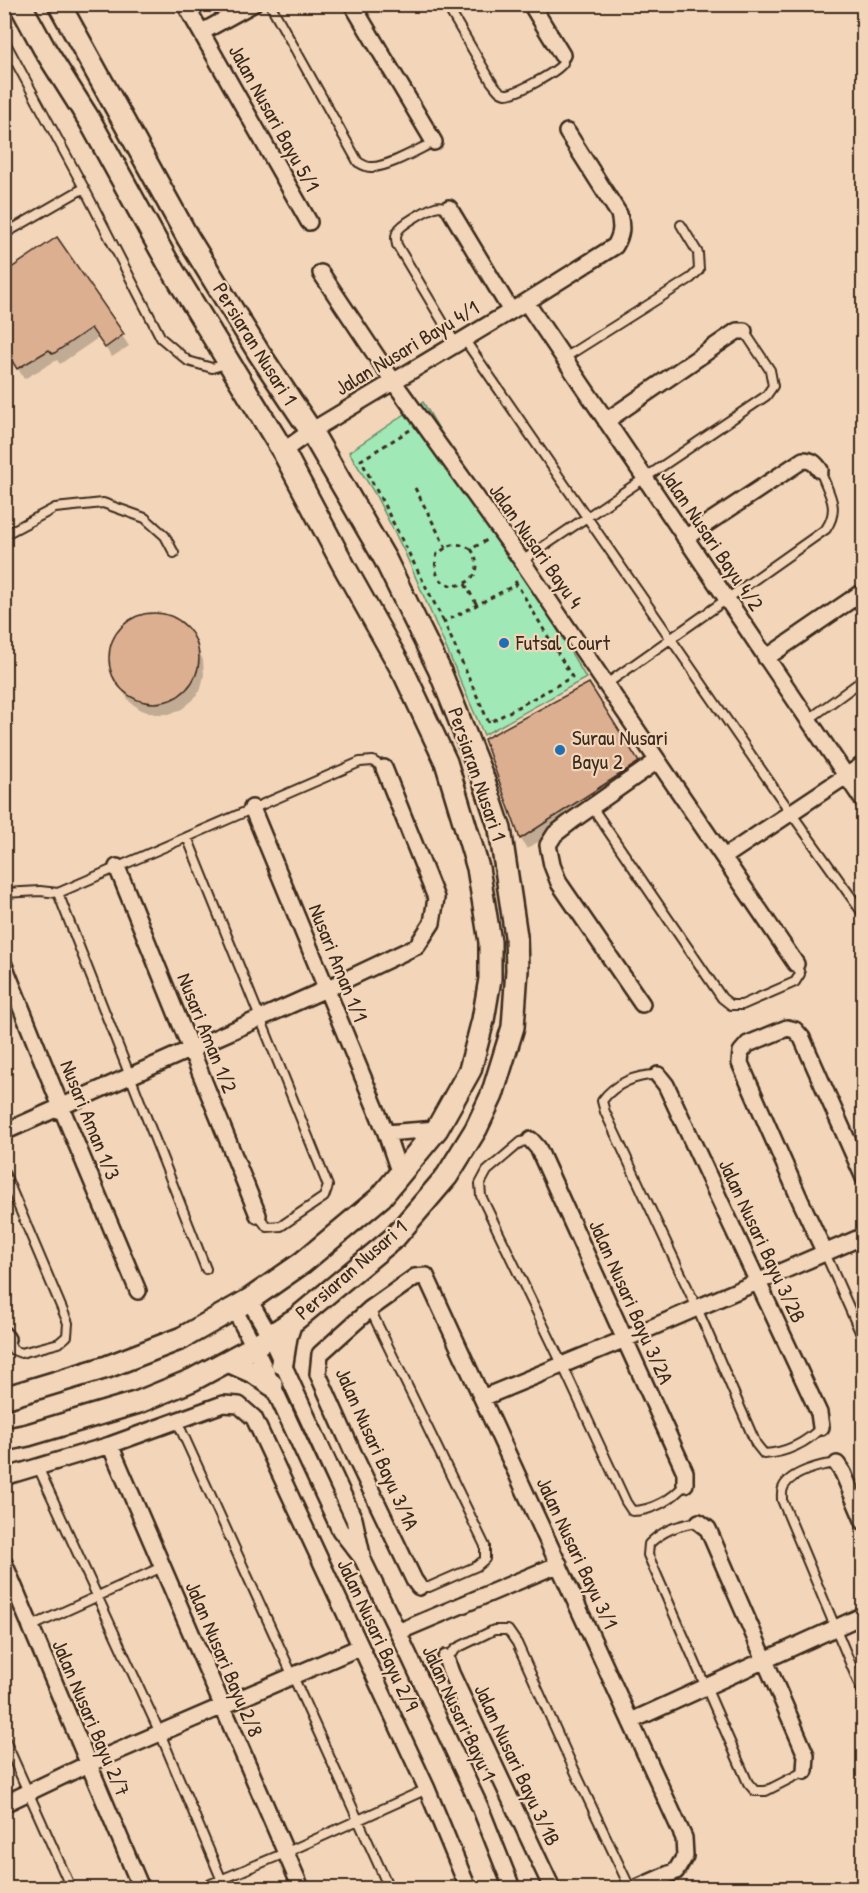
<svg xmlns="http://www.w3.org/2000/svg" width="868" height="1893" font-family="'Patrick Hand',sans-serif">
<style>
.green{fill:#a0e9b7;stroke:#6e8a6a;stroke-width:1.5}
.shadow{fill:#0003}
.building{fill:#dcaf91;stroke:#3b2a1e;stroke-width:1.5}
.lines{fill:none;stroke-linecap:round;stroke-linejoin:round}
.lane-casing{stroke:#3b2a1e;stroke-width:12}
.street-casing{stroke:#3b2a1e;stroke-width:20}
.secondary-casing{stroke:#3b2a1e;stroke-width:26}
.path{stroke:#3b2a1e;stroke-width:3;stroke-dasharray:4.5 4.5;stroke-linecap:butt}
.lane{stroke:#f3d6b9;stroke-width:8}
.street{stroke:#f3d6b9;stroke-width:15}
.secondary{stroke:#f3d6b9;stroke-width:21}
.poi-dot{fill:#1f6fb2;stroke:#f3d6b9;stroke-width:2}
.labels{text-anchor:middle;stroke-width:4.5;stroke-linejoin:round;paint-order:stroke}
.street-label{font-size:21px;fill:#3b2a1e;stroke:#f3d6b9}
.poi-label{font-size:21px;fill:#3b2a1e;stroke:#f3d6b9;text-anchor:start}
</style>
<rect width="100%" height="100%" fill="#f3d6b9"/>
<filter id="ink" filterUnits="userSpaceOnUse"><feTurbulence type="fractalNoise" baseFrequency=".0167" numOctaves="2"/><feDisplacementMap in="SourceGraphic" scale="12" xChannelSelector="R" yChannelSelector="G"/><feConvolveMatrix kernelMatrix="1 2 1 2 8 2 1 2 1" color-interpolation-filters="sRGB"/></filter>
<g filter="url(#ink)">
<path class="green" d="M423,402L586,678L484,735L405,553L375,494L349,452Z"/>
<path class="shadow" d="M57,239L129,346L112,357L98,338L60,364L57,360L24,379L4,345Z
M151,614L166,616L180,623L190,634L203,660L204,675L201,689L193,700L182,709L169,714H155L141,710L130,702L115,679L110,665V651L114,638L124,626L136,618Z
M486,740L638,762L644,773L527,849L521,839Z"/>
<path class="building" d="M57,237L124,334L105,348L91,328L53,354L49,350L17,369L4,348V273Z
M109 658a45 45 0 1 1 90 0a45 45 0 1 1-90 0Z
M589,683L639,762L520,839L484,739Z"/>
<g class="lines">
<defs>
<path id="lane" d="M270,4L358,162C363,165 366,167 371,167C387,168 419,149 434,142
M446,4L491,81C495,86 499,93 505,94C516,95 558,71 563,63L562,55
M4,40L84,188L161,338L188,361L212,368L226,364
M449,208C444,207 440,205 435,207C427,210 401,224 398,231C395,235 396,241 397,245L456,344
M4,234L84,188
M464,339L791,813L864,915
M564,358L691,278L699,270L698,253L681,225
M4,535L55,508L103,503L145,518L165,536L174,553
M522,561L766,396L773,386L770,370L744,331
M605,685L826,529C841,507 828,493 820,470
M808,720L864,679
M592,807L722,998L731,1005H742L795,982L800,974L796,964
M187,837L328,1186L324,1197L281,1226L267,1227L258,1215
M4,893L40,891L58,893L360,762L373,761L384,768
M58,893L206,1269
M658,1075C637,1074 614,1084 602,1101L605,1112L697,1308L756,1444L764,1454C785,1453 807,1443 821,1427
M531,1140L521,1142L487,1171L480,1184L481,1196L562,1364L626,1502L632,1511C652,1511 673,1499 685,1484
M4,1172L68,1323L67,1336L59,1343L21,1353L13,1350L7,1339
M825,1253L864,1341
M370,1309L485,1546V1559L477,1566L429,1587H419
M177,1421L389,1888
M837,1464C823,1463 791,1473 784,1486C781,1491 782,1495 782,1500L864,1696
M38,1467L160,1733L225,1888
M699,1522C680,1524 662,1531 649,1544L648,1555L748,1783L755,1791H766L805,1771
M30,1627L162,1567
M446,1658L457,1648L494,1630H508L517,1643L566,1752L630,1888
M4,1738L71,1888
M201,1888L285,1853L427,1789"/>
<path id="street" d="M185,4L309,222
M352,4L434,142
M531,4L562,55
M202,32L253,4
M449,208L511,311
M321,273L393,381L522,561L796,964
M526,302L864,802
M606,421L737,331H744
M283,451L311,431L526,302L615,246C622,234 622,227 619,214L567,132
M685,538L803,460C812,460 815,463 820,470
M766,658L858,595L864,593
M252,808L386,1133L400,1174
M724,857L864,764
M117,867L258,1215
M4,965L61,1107L138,1291
M642,1004L559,883L552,865L548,845L555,834L573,820L657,761
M658,1075L666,1085L819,1413L821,1427
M4,1132L326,989L417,946L432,923L436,898L384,768
M386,1133L437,1129
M531,1140L538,1148L685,1472V1484
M825,1253L801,1202L740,1063L741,1052L748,1044L787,1028L795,1030L802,1038L864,1178
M249,1300L270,1336L354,1519L362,1555
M234,1309L254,1346L340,1530L362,1558L398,1632L480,1807L512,1888
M4,1335L7,1339
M482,1398L625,1339L864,1236
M110,1445L301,1888
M837,1464L843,1473L864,1522
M4,1477L110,1445L223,1404L239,1405L254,1418L427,1789L468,1888
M699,1522L708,1529L806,1755L805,1771
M4,1563L141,1888
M419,1587L414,1580L356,1459L318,1374L320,1354L370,1309L415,1277L426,1276L684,1838L685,1856L676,1871L637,1888
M398,1632L559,1564
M446,1658L451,1673L552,1888
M631,1721L864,1615
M4,1804L88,1764L360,1647"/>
<path id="secondary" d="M228,1361L255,1373L272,1385
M282,1363L286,1337L291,1322
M4,1398L107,1367L182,1338L249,1300L302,1263L381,1197L437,1129L470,1070L483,1020L490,979V942L478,868L446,762L405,675L345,568L283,451L167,261L90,121L44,48L20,4
M4,1440L28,1435L139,1402L192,1380L250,1349L296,1319L395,1237L447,1176L476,1129L492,1095L513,1027L517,970L516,936L500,829L484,781L439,669L385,559L311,431L259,353L188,238L59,4"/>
</defs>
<use href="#lane" class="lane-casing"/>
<use href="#street" class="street-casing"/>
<use href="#secondary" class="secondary-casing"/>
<path class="path" d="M410,430L361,460L444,622
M415,488L446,548
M471,549C498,588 424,604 437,554C451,544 455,541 471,549L489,539
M515,581L572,677L489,723L444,622L517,584
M465,584L477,605"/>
<use href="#lane" class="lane"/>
<use href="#street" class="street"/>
<use href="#secondary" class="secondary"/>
</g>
</g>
<g class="poi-dot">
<circle cx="504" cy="643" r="6"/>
<circle cx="560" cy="750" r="6"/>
</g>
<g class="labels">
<g class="street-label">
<text transform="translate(274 118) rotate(61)" y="7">Jalan Nusari Bayu 5/1</text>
<text transform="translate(255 344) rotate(58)" y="7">Persiaran Nusari 1</text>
<text transform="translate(407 348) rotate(-31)" y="7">Jalan Nusari Bayu 4/1</text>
<text transform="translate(712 540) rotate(56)" y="7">Jalan Nusari Bayu 4/2</text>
<text transform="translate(536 546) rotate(55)" y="7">Jalan Nusari Bayu 4</text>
<text transform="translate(477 774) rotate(71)" y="7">Persiaran Nusari 1</text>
<text transform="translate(338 963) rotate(68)" y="7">Nusari Aman 1/1</text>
<text transform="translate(207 1033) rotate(68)" y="7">Nusari Aman 1/2</text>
<text transform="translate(90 1120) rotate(68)" y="7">Nusari Aman 1/3</text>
<text transform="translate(762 1241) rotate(65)" y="7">Jalan Nusari Bayu 3/2B</text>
<text transform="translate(351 1270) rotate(-41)" y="7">Persiaran Nusari 1</text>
<text transform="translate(631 1302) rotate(66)" y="7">Jalan Nusari Bayu 3/2A</text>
<text transform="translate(377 1449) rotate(66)" y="7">Jalan Nusari Bayu 3/1A</text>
<text transform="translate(577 1553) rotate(65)" y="7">Jalan Nusari Bayu 3/1</text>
<text transform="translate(378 1635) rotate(65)" y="7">Jalan Nusari Bayu 2/9</text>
<text transform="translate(224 1659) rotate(67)" y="7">Jalan Nusari Bayu 2/8</text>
<text transform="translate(459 1713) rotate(65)" y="7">Jalan Nusari Bayu 1</text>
<text transform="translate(91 1718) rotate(67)" y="7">Jalan Nusari Bayu 2/7</text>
<text transform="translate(517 1765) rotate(65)" y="7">Jalan Nusari Bayu 3/1B</text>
</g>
<g class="poi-label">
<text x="516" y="650">Futsal Court</text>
<text x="572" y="745">Surau Nusari<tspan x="572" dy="24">Bayu 2</tspan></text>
</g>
</g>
<rect width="868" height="1893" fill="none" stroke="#f3d6b9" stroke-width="24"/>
<rect x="12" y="12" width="844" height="1869" fill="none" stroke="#3b2a1e" stroke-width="2" filter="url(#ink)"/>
</svg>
